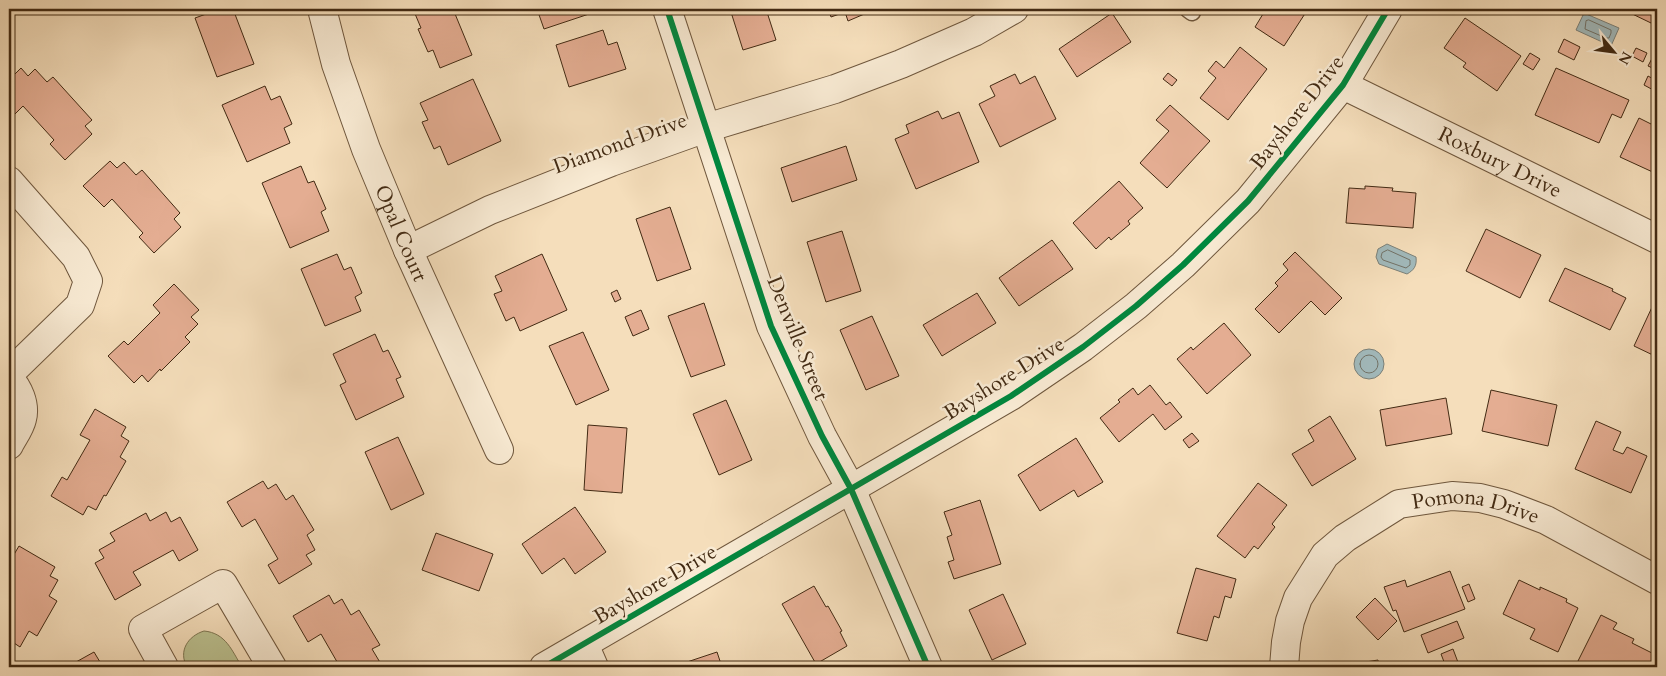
<svg xmlns="http://www.w3.org/2000/svg" width="1666" height="676" font-family="Cardo,serif">
<style>
.green{fill:#bbc190;stroke:#7e7652}
.water{fill:#a1b9bb;stroke:#7b8078}
.lines{fill:none;stroke-linecap:round;stroke-linejoin:round}
.shore{stroke:#727267;stroke-width:1}
.building{fill:#e4ad92;stroke:#422a13}
.service-casing{stroke:#6f573d;stroke-width:19}
.minor-casing{stroke:#6f573d;stroke-width:30}
.tertiary-casing{stroke:#6f573d;stroke-width:30}
.service{stroke:#f8ead3;stroke-width:16}
.minor{stroke:#f8ead3;stroke-width:28}
.tertiary{stroke:#f8ead3;stroke-width:28}
.cycleway-casing{stroke:#f8ead3;stroke-width:9}
.cycleway{stroke:#00873e;stroke-width:6}
.labels{text-anchor:middle;stroke-width:5;stroke-linejoin:round;paint-order:stroke}
.street-label{font-size:21px;fill:#422a13;stroke:#f8ead3}
</style>
<rect width="100%" height="100%" fill="#f5debb"/>
<filter id="stains"><feTurbulence type="fractalNoise" baseFrequency=".004" numOctaves="4"/><feColorMatrix values="0 0 0 0 .2 0 0 0 0 .09 0 0 0 0 .02 0 0 0 .5 -.17"/></filter>
<radialGradient id="worn" r=".72"><stop offset=".6" stop-color="#630" stop-opacity="0"/><stop offset="1" stop-color="#630" stop-opacity=".3"/></radialGradient>
<path class="green" d="M204,631C226,633 232,651 242,667H187C178,651 188,636 204,631Z"/>
<path class="water" d="M1584,13L1619,28L1611,46L1576,30Z
M1387,244L1416,257C1417,266 1414,270 1407,274L1379,264L1376,257L1378,249Z
M1354 364a15 15 0 1 1 30 0a15 15 0 1 1-30 0Z"/>
<g class="lines">
<path class="shore" d="M1589,20L1611,30V33L1609,38H1606L1585,29L1586,21Z
M1388,250L1410,260V265L1406,268L1383,260L1381,257L1382,253Z
M1360 364a9 9 0 1 1 18 0a9 9 0 1 1-18 0Z"/>
</g>
<path class="building" d="M220,9H233L254,64L217,77L195,18Z
M413,9H453L472,55L440,68L433,50L428,52L418,29L421,28Z
M537,9H597L598,11L544,29Z
M730,9H766L776,40L743,50Z
M828,9H876L848,21L845,12L831,17Z
M1266,9H1308L1284,46L1255,27Z
M1622,9H1657V10L1651,23Z
M1112,13L1131,42L1077,77L1059,49Z
M1465,18L1521,56L1497,91L1463,67L1466,63L1444,48Z
M603,30L608,45L617,42L626,69L569,87L556,45Z
M1564,39L1580,47L1574,60L1558,52Z
M1240,47L1267,69L1228,120L1200,98L1216,78L1208,71L1216,61L1224,68Z
M1636,48L1647,53L1643,62L1632,56Z
M1657,49V70L1648,66Z
M1530,53L1540,59L1533,70L1523,64Z
M21,68L28,76L35,69L47,82L53,77L92,120L85,126L92,134L65,160L50,144L54,140L23,106L15,114L9,108V80Z
M1556,68L1629,100L1621,118L1612,114L1599,143L1535,115Z
M1168,73L1177,80L1172,86L1163,79Z
M1015,74L1020,84L1035,76L1056,119L1000,147L979,104L995,96L990,86Z
M1648,76L1657,81V92L1644,85Z
M473,79L501,141L448,165L440,146L434,149L422,122L428,120L420,103Z
M265,86L271,100L280,96L292,124L284,128L290,143L247,162L222,105Z
M1170,105L1210,141L1167,188L1140,163L1169,131L1156,120Z
M938,111L942,119L959,112L979,162L916,189L895,139L909,133L906,125Z
M1639,118L1657,127V177V174L1620,157Z
M846,146L857,180L792,202L781,168Z
M110,161L117,168L124,162L136,175L142,170L180,213L174,219L181,227L154,253L139,237L143,233L112,199L104,207L83,186Z
M301,166L308,183L314,181L326,209L321,212L329,231L290,248L262,183Z
M1119,181L1143,208L1128,221L1130,224L1111,240L1109,237L1096,249L1073,223Z
M1365,186L1393,188L1392,191L1416,193L1413,228L1346,223L1349,188L1365,189Z
M670,207L691,269L657,281L636,219Z
M1486,229L1541,255L1520,298L1466,271Z
M842,231L861,291L826,302L807,242Z
M1052,240L1073,269L1019,306L999,278Z
M1295,252L1342,298L1325,315L1311,301L1279,333L1255,309L1278,286L1275,283L1288,270L1283,264Z
M337,254L344,270L351,267L362,293L355,297L361,311L325,326L301,269Z
M542,254L567,310L520,331L514,317L506,321L494,294L502,291L495,276Z
M1565,268L1613,289L1612,291L1626,298L1610,330L1549,301Z
M174,284L199,310L191,317L198,324L185,337L190,342L161,371L160,369L148,382L142,375L134,383L108,356L124,341L128,345L160,313L153,305Z
M617,290L621,299L615,302L611,293Z
M977,293L996,323L942,356L923,325Z
M704,303L725,365L691,377L668,316Z
M1653,305L1657,307V357L1634,346Z
M641,310L649,329L633,336L625,317Z
M872,316L899,376L866,390L840,330Z
M1224,323L1251,355L1207,394L1177,359L1191,347L1193,350Z
M583,332L609,390L576,405L549,346Z
M375,334L383,352L388,350L401,377L396,379L404,397L356,420L340,385L346,382L333,354Z
M1150,385L1166,405L1170,402L1182,417L1165,430L1153,414L1119,442L1100,418L1120,402L1118,400L1133,388L1138,395Z
M1491,390L1557,405L1548,446L1482,431Z
M1446,398L1452,434L1386,446L1380,410Z
M726,400L752,460L719,475L693,414Z
M95,409L126,427L121,436L129,441L120,457L126,461L106,496L104,495L96,510L88,506L83,515L51,496L62,477L67,480L90,440L80,435Z
M1330,416L1356,459L1312,486L1292,454L1314,441L1308,430Z
M1596,421L1621,432L1613,450L1623,454L1627,447L1647,456L1631,493L1575,469Z
M588,425L627,428L622,493L584,490Z
M1192,433L1199,441L1189,448L1183,440Z
M398,437L424,494L391,510L365,452Z
M1076,438L1103,482L1078,497L1074,490L1040,511L1018,475Z
M263,481L268,489L276,484L286,500L293,495L314,530L307,535L315,550L306,555L312,564L279,584L268,565L278,559L255,519L242,527L227,502Z
M1258,483L1287,505L1272,524L1275,527L1258,549L1254,546L1245,558L1217,536Z
M980,500L1001,564L954,579L948,562L954,560L947,537L952,535L944,512Z
M575,507L606,552L575,574L564,558L542,574L522,544Z
M166,512L171,522L180,517L198,550L179,561L173,550L133,572L141,585L115,600L95,563L104,558L99,550L115,541L110,533L146,513L150,521Z
M436,533L493,554L479,591L422,570Z
M19,546L55,567L50,576L58,580L49,596L57,601L37,636L29,631L20,647L11,641L9,645V585L14,577L9,574V563Z
M1196,568L1236,579L1231,598L1225,596L1219,618L1214,616L1207,641L1177,633Z
M1450,571L1465,609L1404,632L1396,610L1393,611L1384,587L1405,580L1407,587Z
M1519,580L1540,590V587L1567,599L1566,602L1578,608L1558,652L1530,639L1535,629L1503,614Z
M1469,584L1475,599L1468,602L1462,587Z
M814,586L826,607L828,606L842,631L840,632L847,646L816,664L782,604Z
M1003,594L1026,644L992,660L969,610Z
M329,595L334,604L342,599L351,615L359,610L380,645L372,649L381,664L376,667H340L321,634L308,642L293,616Z
M1375,598L1397,621L1378,640L1356,617Z
M1601,615L1617,623L1613,629L1634,639L1632,643L1656,655L1650,667H1575Z
M1457,621L1464,638L1428,653L1421,635Z
M1453,649L1459,665L1453,667H1446L1441,654Z
M94,652L103,667H67Z
M717,652L722,667H682L681,664Z
M1378,660L1379,667H1341V666Z"/>
<g class="lines">
<defs>
<path id="service" d="M1188,9L1192,12"/>
<g id="minor">
<path id="s1" d="M322,9L336,64L366,149L408,250L499,450"/>
<path d="M667,9L771,326L822,436L851,489L928,667"/>
<path id="s2" d="M1343,85L1657,239"/>
<path d="M9,181L76,257L88,281L80,305L9,374"/>
<path d="M408,250L490,210L611,162L706,128L835,89L901,64L974,32L1014,9"/>
<path d="M9,378C18,388 26,404 22,419C20,428 13,437 9,445"/>
<path d="M584,644L594,667"/>
<path d="M164,667L143,629L223,584L272,667"/>
<path id="s3" d="M1284,667L1286,642L1290,621L1298,598L1325,555L1345,538L1399,504L1452,496L1480,498L1504,504L1546,520L1657,580"/>
</g>
<path id="tertiary" d="M544,667L1011,396L1083,347L1136,306L1183,265L1248,201L1343,85L1388,9"/>
</defs>
<use href="#service" class="service-casing"/>
<use href="#minor" class="minor-casing"/>
<use href="#tertiary" class="tertiary-casing"/>
<use href="#service" class="service"/>
<use href="#minor" class="minor"/>
<use href="#tertiary" class="tertiary"/>
<defs>
<path id="cycleway" d="M667,9L771,326L822,436L851,489L928,667
M544,667L1011,396L1083,347L1136,306L1183,265L1248,201L1343,85L1388,9"/>
</defs>
<use href="#cycleway" class="cycleway-casing"/>
<use href="#cycleway" class="cycleway"/>
</g>
<g class="labels">
<g class="street-label">
<text transform="translate(1297 112) rotate(-52)" y="7">Bayshore Drive</text>
<text transform="translate(620 143) rotate(-20)" y="7">Diamond Drive</text>
<text dy="7" stroke="none"><textPath href="#s2" startOffset="175">Roxbury Drive</textPath></text>
<text dy="7" stroke="none"><textPath href="#s1" startOffset="238">Opal Court</textPath></text>
<text transform="translate(798 338) rotate(68)" y="7">Denville Street</text>
<text transform="translate(1004 378) rotate(-32)" y="7">Bayshore Drive</text>
<text dy="7" stroke="none"><textPath href="#s3" startOffset="290">Pomona Drive</textPath></text>
<text transform="translate(655 584) rotate(-30)" y="7">Bayshore Drive</text>
</g>
</g>
<rect width="1666" height="676" fill="none" stroke="#f5debb" stroke-width="30"/>
<rect x="10" y="10" width="1646" height="656" fill="none" stroke="#422a13" stroke-width="2.5"/>
<rect x="15" y="15" width="1636" height="646" fill="none" stroke="#422a13"/>
<g transform="translate(1614 52) rotate(119)" stroke="#f8ead3" stroke-width="4" paint-order="stroke">
<path d="M0-4L9 19L0 12L-9 19Z" fill="#422a13"/>
<text y="-8" font-size="14" font-weight="bold" text-anchor="middle" fill="#422a13">N</text>
</g>
<rect width="100%" height="100%" filter="url(#stains)"/>
<rect width="100%" height="100%" fill="url(#worn)"/>
</svg>
